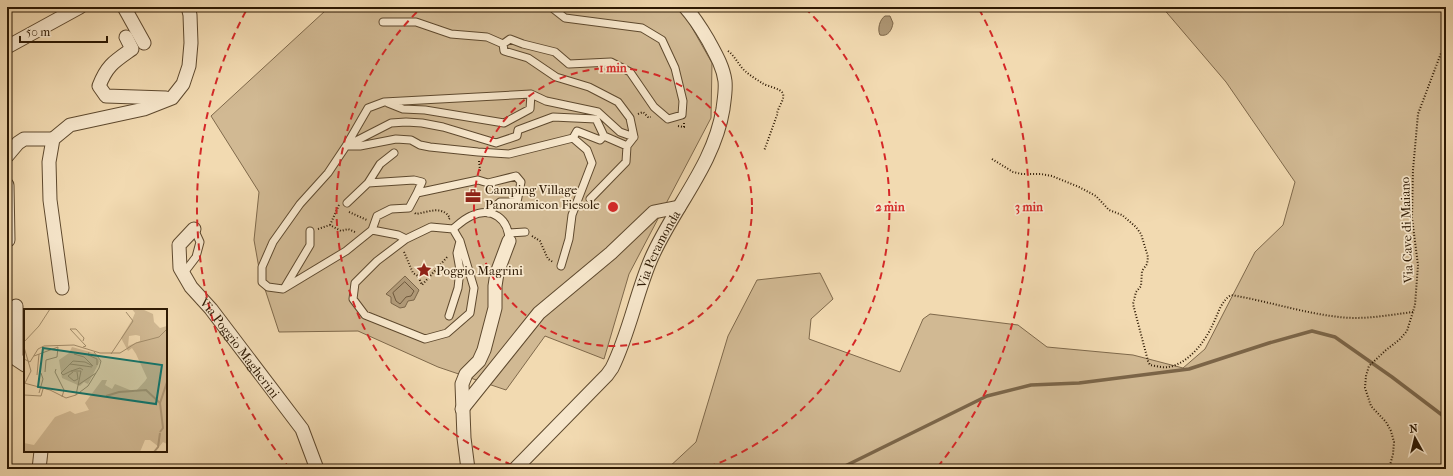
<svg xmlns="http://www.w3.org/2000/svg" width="1453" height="476" font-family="'IM FELL French Canon',serif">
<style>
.green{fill:#d1b993;stroke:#7f694b}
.water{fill:#af9876;stroke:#7b6548}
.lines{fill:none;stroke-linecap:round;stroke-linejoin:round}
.shore{stroke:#6e583c;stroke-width:1}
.stream{stroke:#7b6548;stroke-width:3.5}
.lane-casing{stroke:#5e492e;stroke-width:9}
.street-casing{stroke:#5e492e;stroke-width:15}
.path{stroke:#2d1903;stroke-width:2;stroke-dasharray:1 2;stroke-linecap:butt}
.lane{stroke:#f7e7cc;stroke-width:7}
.street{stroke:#f7e7cc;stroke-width:13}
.ring{fill:none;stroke:#d62828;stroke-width:2;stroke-dasharray:7 5}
.labels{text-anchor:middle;stroke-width:3.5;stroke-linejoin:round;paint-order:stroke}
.poi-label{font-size:13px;fill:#2d1903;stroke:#f7e7cc;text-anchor:start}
.street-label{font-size:13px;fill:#2d1903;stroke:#f7e7cc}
.inset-river{fill:none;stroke:#af9876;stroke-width:2}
.inset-road{fill:none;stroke:#a38d6b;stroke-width:1}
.view{fill:#0f766e;fill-opacity:0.15;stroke:#0f766e;stroke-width:2}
.inset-edge{fill:none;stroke:#2d1903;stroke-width:2}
.centre{fill:#d62828;stroke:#f7e7cc;stroke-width:2}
.ring-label{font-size:12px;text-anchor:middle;font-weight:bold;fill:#d62828;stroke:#f7e7cc;stroke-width:3.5;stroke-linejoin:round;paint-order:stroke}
</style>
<rect width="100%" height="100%" fill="#f2dab1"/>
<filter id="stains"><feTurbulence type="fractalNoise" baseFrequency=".005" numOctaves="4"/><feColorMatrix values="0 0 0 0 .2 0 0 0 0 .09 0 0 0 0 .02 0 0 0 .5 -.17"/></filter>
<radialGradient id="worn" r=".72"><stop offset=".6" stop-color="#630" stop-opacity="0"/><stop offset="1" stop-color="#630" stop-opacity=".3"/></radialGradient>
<path class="green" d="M326,7H678L682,10L712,63L711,118L629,274L604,359L545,336L506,390L438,367L358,331L279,332L260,274L254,240L259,192L211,116L325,11Z
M1162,7H1446V469H667L696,442L728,336L757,280L820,273L833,299L811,319L809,339L900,372L923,319L930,314L1018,325L1047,347L1133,355L1183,368L1205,349L1255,252L1283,225L1295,182L1226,82Z"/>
<path class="water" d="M885,16H890L893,23C892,30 888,37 880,35C877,29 880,19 885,16Z
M405,276L419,290L414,300L408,301L405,307L400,308L391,303V297L386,294Z"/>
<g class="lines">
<path class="shore" d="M405,282L414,291L411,296L406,297L400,304L396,301L393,293Z"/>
<path class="stream" d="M839,469L987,396L1031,385L1079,383L1189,369L1269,343L1312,331L1335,337L1392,377L1446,418"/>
<defs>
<path id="lane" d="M383,22H416L451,34L487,37L503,44L504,51L528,58L556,77L589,87L618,102L630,118L634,137L620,132L598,112L546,101L531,94L384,102L368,108L346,146L328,173L300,204L273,242L262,267V282L268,287L283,289L346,251L372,230L398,235L406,239
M503,44L510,39L523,44L555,52L569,64L611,62L630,72L654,107L668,119L682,115L683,101L675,68L662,40L642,28L565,18L551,7
M388,103L403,109L425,110L504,123L530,109L531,94
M348,145L391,123L406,122L422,123L443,127L496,143L517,136L518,130L553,117L596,119L604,136
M346,146H360L396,139L411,140L420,145L430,147L478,152L509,154L573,138L577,131L600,140L604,136L627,146L634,137
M368,183L380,164L394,153
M590,199L626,162L627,146
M347,203L368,183L414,180L422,182L417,193
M453,229L460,241L474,288L470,313L447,333L425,339L365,315L353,299L355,283L377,261L406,239L431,227L453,229C459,224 464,219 471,216C492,206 509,219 509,241
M372,230L377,216L391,209L409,208L417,193L478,180L488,183L516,176L521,182L517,202H500L488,213
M509,233L525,232
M561,266L569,239L572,215L592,163L587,150L573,138
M183,274L196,257L200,242L194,229
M285,287L310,245V231
M449,316L458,288L460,270L457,253L460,241"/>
<g id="street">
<path d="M124,7L144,43"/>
<path d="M126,37L132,49C115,61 107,65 99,86L106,96L166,98"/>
<path d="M7,47L80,7"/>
<path d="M7,156L18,143L24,139H53"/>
<path d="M7,185L8,240"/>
<path id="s1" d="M194,229L179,245L180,268L191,287L211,309L302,429L317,469"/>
<path d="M62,288L50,200L49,162L53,139L70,125L144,109L172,98L183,84L189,66L191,43L190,15L188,7"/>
<path d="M16,306V359L25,365"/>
<path d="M462,409L539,313L611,253L654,212L679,207"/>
<path d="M39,469L41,451"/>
<path d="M468,469L464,438L462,384L466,374L479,361L484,350L495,308V286L497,273L509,241"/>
<path id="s2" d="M515,469L607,375L612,368C629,334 636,294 651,259C673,208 714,165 723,109C724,100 726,91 725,81C723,66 715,53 708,40C701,28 694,17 685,7"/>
</g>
</defs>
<use href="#lane" class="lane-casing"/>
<use href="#street" class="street-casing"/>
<path class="path" d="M728,51C735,56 738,64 744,70C749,75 756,79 762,83C768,87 781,88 783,94C785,100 777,108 777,115L764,151
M638,114L643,112L648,117H651
M678,126L684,127V123
M992,159L1013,172L1022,174H1041L1052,176L1079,187L1096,196L1109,210L1122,215L1136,227L1141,234L1148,257L1147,264L1142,271L1141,286L1136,292L1133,304L1148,361L1150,365C1156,366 1163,368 1168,367C1188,364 1204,343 1212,326C1218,315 1220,302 1231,295C1267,301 1303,313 1339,317C1364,320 1389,315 1413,312
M479,161L480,170H479
M349,212L367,220
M415,213L416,214C429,212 442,205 450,218L449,219
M330,225L339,205
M318,229L330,225L341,231L348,229L355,232
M532,236L540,241L548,259L553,262
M404,252L413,273L418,276L422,285L448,256
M1389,469L1393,454L1394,442L1391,431L1386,422L1371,406L1365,388L1366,376L1369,366L1386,350L1399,340L1407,331L1415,305L1418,265L1412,218L1413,170L1418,114L1446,40"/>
<use href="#lane" class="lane"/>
<use href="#street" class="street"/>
</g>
<g class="ring">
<circle cx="613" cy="207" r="139"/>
<path d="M523 469A277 277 0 0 1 421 8M805 8A277 277 0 0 1 703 469"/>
<path d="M290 469A416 416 0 0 1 247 9M979 9A416 416 0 0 1 936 469"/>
</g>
<defs>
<symbol id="office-bare" viewBox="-9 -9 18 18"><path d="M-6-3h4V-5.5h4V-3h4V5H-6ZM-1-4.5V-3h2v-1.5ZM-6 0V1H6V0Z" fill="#8f2418" stroke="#f7e7cc" stroke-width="2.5" paint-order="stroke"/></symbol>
<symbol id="sight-bare" viewBox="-9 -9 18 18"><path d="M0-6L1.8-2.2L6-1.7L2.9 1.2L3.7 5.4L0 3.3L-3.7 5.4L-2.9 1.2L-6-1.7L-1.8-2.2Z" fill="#8f2418" stroke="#f7e7cc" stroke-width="2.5" paint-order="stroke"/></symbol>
</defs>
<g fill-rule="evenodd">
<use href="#office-bare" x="462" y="185" width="22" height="22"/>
<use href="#sight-bare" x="413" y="259" width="22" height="22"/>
</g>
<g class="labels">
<g class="poi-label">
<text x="485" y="194">Camping Village<tspan x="485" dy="15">Panoramicon Fiesole</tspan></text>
<text x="436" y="275">Poggio Magrini</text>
</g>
<g class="street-label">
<text transform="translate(1406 230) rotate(-92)" y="5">Via Cave di Maiano</text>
<text dy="5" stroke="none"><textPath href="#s2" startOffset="268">Via Peramonda</textPath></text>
<text dy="5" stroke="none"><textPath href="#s1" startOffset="145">Via Poggio Magherini</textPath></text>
</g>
</g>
<g transform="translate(24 309)">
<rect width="143" height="143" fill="#f2dab1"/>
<path d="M108,0H118L129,5L130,13L136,19L143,17V135L139,133L135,138L126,131H121L116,143H0V134L10,136L31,108L46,102L51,105L65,101L61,94L78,71H83L81,76L88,80L91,75L111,83L121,72L123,69L112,45L108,39L104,42L97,29L108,11L111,4ZM112,26L116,27V32L104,37L105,27ZM48,38L70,44L76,52L64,75L60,73L56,77L38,69L35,51L45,44Z" fill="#d1b993" fill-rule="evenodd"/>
<path class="inset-river" d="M82,87L95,83L122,81L136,94M136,123L139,119L136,94L143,73M130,143L134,138L136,124"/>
<path class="inset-road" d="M59,32L60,29L52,20H46L62,37L59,38M0,33L15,17L26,0M0,38L7,62L1,74M65,43L64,46L73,50V56M50,45L60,48L69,57L61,53L49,52L37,64L39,66L47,62H57L52,86M87,45L109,12L102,3M10,47L34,38L33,48L22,51L21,63M0,50L6,53L14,40L20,37L50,36L76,44H96L112,34L135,28L143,20M46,55L68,58M32,60L31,63L40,81L38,88M47,62L56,59L59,61M49,63L44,67L50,72L54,70L53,63M13,66L15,45M0,74L26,81L42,89M54,76L72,64M15,84L19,70L17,64M0,86L17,87L19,80M42,89L52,86L64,77L75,59L77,52L70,43"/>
<path class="view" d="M19,39L138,56L132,95L14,78Z"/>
<rect width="143" height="143" class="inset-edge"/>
</g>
<circle cx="613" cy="207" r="6" class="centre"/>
<g class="ring-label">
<text x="613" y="72">1 min</text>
<text x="890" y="211">2 min</text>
<text x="1029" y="211">3 min</text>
</g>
<rect width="1453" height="476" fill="none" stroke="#f2dab1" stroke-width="24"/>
<rect x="8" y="8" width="1437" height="460" fill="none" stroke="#2d1903" stroke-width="2"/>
<rect x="12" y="12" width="1429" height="452" fill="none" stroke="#2d1903"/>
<g transform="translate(1415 438) rotate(352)" stroke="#f7e7cc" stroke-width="3" paint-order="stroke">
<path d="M0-3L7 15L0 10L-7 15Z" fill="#2d1903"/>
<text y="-6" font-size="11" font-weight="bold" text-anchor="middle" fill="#2d1903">N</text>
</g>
<path d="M20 36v6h87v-6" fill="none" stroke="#2d1903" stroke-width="2"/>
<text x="26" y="36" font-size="12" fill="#2d1903" stroke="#f7e7cc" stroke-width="3" paint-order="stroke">50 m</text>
<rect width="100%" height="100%" filter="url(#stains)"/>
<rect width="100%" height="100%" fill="url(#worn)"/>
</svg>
